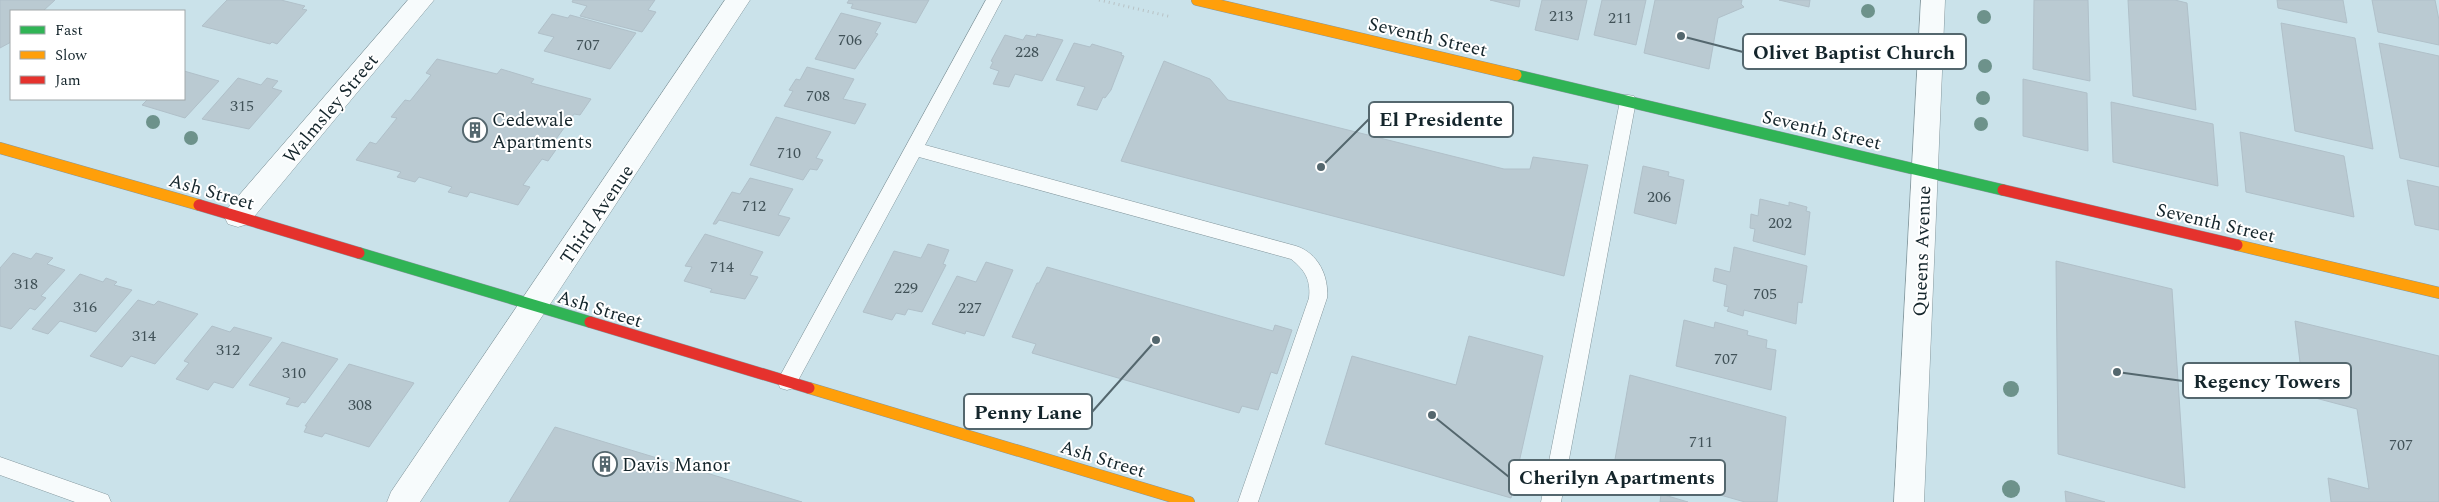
<svg xmlns="http://www.w3.org/2000/svg" width="2439" height="502" font-family="Spectral,serif">
<style>
.building{fill:#bacad2;stroke:#b0c0c9}
.lines{fill:none;stroke-linecap:round;stroke-linejoin:round}
.lane-casing{stroke:#85989e;stroke-width:1}
.street-casing{stroke:#85989e;stroke-width:1}
.fast-casing{stroke:#85989e;stroke-width:12}
.slow-casing{stroke:#85989e;stroke-width:12}
.jam-casing{stroke:#85989e;stroke-width:12}
.path{stroke:#b8c2c5;stroke-width:3;stroke-dasharray:1 4;stroke-linecap:butt}
.lane{fill:#f7fbfc;fill-rule:evenodd}
.street{fill:#f7fbfc;fill-rule:evenodd}
.fast{stroke:#30b455;stroke-width:11}
.slow{stroke:#ff9f0a;stroke-width:11}
.jam{stroke:#e5322d;stroke-width:11}
.tree{fill:#6d928b}
.labels{text-anchor:middle;stroke-width:4;stroke-linejoin:round;paint-order:stroke}
.number-label{font-size:16px;fill:#415258}
.street-label{font-size:19px;fill:#14252b;stroke:#fff}
.poi-label{font-size:19px;fill:#14252b;stroke:#fff;text-anchor:start}
.leader{fill:none;stroke:#54676e;stroke-width:2}
.callout-dot{fill:#54676e;stroke:#fff;stroke-width:2}
.callout{fill:#fff;stroke:#54676e;stroke-width:2}
.callout-label{font-size:20px;text-anchor:middle;font-weight:bold;fill:#14252b}
</style>
<rect width="100%" height="100%" fill="#cae2ea"/>
<path class="building" d="M0,0H55L43,11H11V42L0,48Z
M227,0H281L305,6L302,9L307,10L277,44L272,42L270,44L202,26Z
M573,0H655L648,10L656,12L642,32L580,16L587,6L572,2Z
M849,0H929L916,23L851,8L853,4L847,3Z
M1490,0H1520L1519,7Z
M1542,0H1587L1578,40L1535,30Z
M1602,0H1646L1636,45L1594,35Z
M1655,0H1742L1741,4L1744,7L1718,18L1709,69L1644,53Z
M1779,0H1810L1809,7Z
M2034,0H2088L2090,81L2033,69Z
M2128,0H2175L2187,3L2196,110L2133,96Z
M2277,0H2343L2347,23L2278,8Z
M2372,0H2435L2439,20V45L2378,32Z
M841,13L881,23L875,33L878,34L855,69L815,59Z
M552,14L568,18L570,15L636,33L610,69L544,51L554,37L538,33Z
M2281,23L2355,38L2373,149L2295,131Z
M1037,34L1063,40L1042,81L1015,74L1009,87L993,84L999,71L990,68L993,62L991,61L1005,35L1023,40L1026,35L1036,37Z
M1074,43L1090,47L1092,44L1122,53L1121,55L1124,56L1111,90L1105,98L1103,97L1097,110L1077,105L1085,87L1056,80Z
M2379,43L2439,56V167L2400,158Z
M437,59L497,74L501,69L534,79L531,83L591,99L580,115L574,114L554,142L560,144L548,161L542,159L523,185L530,187L518,205L470,192L467,197L448,192L452,187L419,177L415,182L397,177L401,172L356,160L370,142L376,144L397,118L391,117L405,100L410,101L431,75L426,73Z
M1164,61L1210,79L1228,100L1504,169H1530L1533,157L1588,165L1564,276L1121,161Z
M807,67L854,79L843,99L866,104L855,124L784,106L793,91L789,90L796,79L800,80Z
M184,71L219,81L185,118L142,105L148,99H184Z
M238,78L261,85L267,78L278,81L272,88L282,91L249,129L202,119Z
M2023,79L2087,93L2088,151L2023,136Z
M2111,102L2213,124L2218,186L2113,162Z
M776,117L831,132L816,158L823,160L817,170L810,169L803,180L750,165Z
M2240,132L2344,156L2354,217L2246,192Z
M1643,166L1669,172L1668,176L1684,180L1676,224L1634,213Z
M750,178L793,189L778,215L790,218L779,236L719,220L716,224H713L732,192L740,194Z
M2407,180L2439,187V230L2415,225Z
M1760,199L1789,206V202L1807,207L1806,211L1810,212L1805,255L1753,241L1755,229L1750,228L1751,214L1758,216Z
M705,234L763,252L750,275L758,277L745,299L710,292L712,289L684,281L692,267L685,266Z
M928,244L949,250L943,264L946,265L922,312L908,309L905,315L896,313L892,320L863,312L894,251L921,258Z
M1734,247L1807,266L1802,303L1798,302L1796,324L1744,310L1743,316L1727,311L1729,307L1724,306L1727,285L1713,281L1715,268L1730,272Z
M13,253L31,259L36,253L53,258L47,264L65,270L41,296L46,298L35,310L30,308L11,329L0,326V268Z
M2056,261L2172,289L2185,488L2058,454Z
M986,262L1013,270L984,336L966,331L965,334L932,324L957,276L976,282Z
M1047,267L1273,331L1275,325L1292,330L1277,374L1271,372L1258,410L1242,406L1239,413L1032,353L1036,344L1012,337L1037,283H1039Z
M80,274L103,282L106,278L117,282L114,285L132,290L96,332L60,321L48,334L32,329Z
M138,300L154,305L158,301L198,314L155,364L131,356L122,367L90,356Z
M1684,320L1714,328L1715,322L1748,331L1747,335L1767,340L1766,348L1776,350L1771,390L1676,366Z
M2295,321L2439,356V502H2331L2328,478L2369,489L2357,409L2304,395Z
M212,326L230,332L234,327L272,338L233,388L214,382L208,390L176,379L189,363L184,361Z
M1469,336L1543,356L1511,498L1325,444L1352,356L1456,385Z
M282,342L338,359L305,403L302,402L298,407L286,404L290,398L249,385Z
M349,364L414,383L369,447L325,433L322,437L304,432L307,426H305Z
M1630,375L1786,417L1777,502H1745L1614,465Z
M555,427L802,502H509Z
M2065,491L2105,502H2066Z
M1661,494L1688,502H1660Z"/>
<g class="lines">
<defs>
<path id="lane" d="M986,0H1002L925,145L1296,246C1318,253 1329,276 1327,298L1258,502H1238L1309,298C1311,280 1305,270 1291,259L919,157L794,388L787,390L780,388L778,382L780,376Z
M1628,95L1634,96L1636,101L1561,502H1541L1620,101L1622,96Z
M0,457L108,495L111,502H75L0,475Z"/>
<path id="street" d="M408,0H434L248,224L238,227L228,224L224,216L228,208Z
M725,0H750L420,502H387L391,492Z
M1921,0H1945L1924,502H1894Z"/>
<path id="fast" d="M1516,75L2003,190
M359,253L590,322"/>
<path id="slow" d="M1197,0L1516,75
M0,148L199,205
M2237,245L2439,293
M809,388L1189,502"/>
<path id="jam" d="M2003,190L2237,245
M199,205L359,253
M590,322L809,388"/>
</defs>
<use href="#lane" class="lane-casing"/>
<use href="#street" class="street-casing"/>
<use href="#fast" class="fast-casing"/>
<use href="#slow" class="slow-casing"/>
<use href="#jam" class="jam-casing"/>
<path class="path" d="M1099,0L1172,17"/>
<use href="#lane" class="lane"/>
<use href="#street" class="street"/>
<use href="#fast" class="fast"/>
<use href="#slow" class="slow"/>
<use href="#jam" class="jam"/>
</g>
<g class="tree">
<circle cx="1868" cy="11" r="7"/>
<circle cx="1984" cy="17" r="7"/>
<circle cx="1985" cy="66" r="7"/>
<circle cx="1983" cy="98" r="7"/>
<circle cx="153" cy="122" r="7"/>
<circle cx="1981" cy="124" r="7"/>
<circle cx="191" cy="138" r="7"/>
<circle cx="2011" cy="389" r="8"/>
<circle cx="2011" cy="489" r="9"/>
</g>
<defs>
<symbol id="building-ring" viewBox="-11 -11 22 22"><circle r="9.5" fill="#fff" stroke="#54676e" stroke-width="1.5"/><path d="M-4-6H4V6H1V3H-1V6H-4ZM-2.5-4.3h1.7v1.8h-1.7ZM.8-4.3h1.7v1.8H.8ZM-2.5-1h1.7V.8h-1.7ZM.8-1h1.7V.8H.8Z" fill="#54676e"/></symbol>
</defs>
<g fill-rule="evenodd">
<use href="#building-ring" x="461" y="116" width="28" height="28"/>
<use href="#building-ring" x="591" y="450" width="28" height="28"/>
</g>
<g class="labels">
<g class="number-label">
<text x="1561" y="21">213</text>
<text x="1620" y="23">211</text>
<text x="850" y="45">706</text>
<text x="588" y="50">707</text>
<text x="1027" y="57">228</text>
<text x="818" y="101">708</text>
<text x="242" y="111">315</text>
<text x="789" y="158">710</text>
<text x="1659" y="202">206</text>
<text x="754" y="211">712</text>
<text x="1780" y="228">202</text>
<text x="722" y="272">714</text>
<text x="26" y="289">318</text>
<text x="906" y="293">229</text>
<text x="1765" y="299">705</text>
<text x="85" y="312">316</text>
<text x="970" y="313">227</text>
<text x="144" y="341">314</text>
<text x="228" y="355">312</text>
<text x="1726" y="364">707</text>
<text x="294" y="378">310</text>
<text x="360" y="410">308</text>
<text x="1701" y="447">711</text>
<text x="2401" y="450">707</text>
</g>
<g class="street-label">
<text transform="translate(1428 36) rotate(13)" y="7">Seventh Street</text>
<text transform="translate(330 108) rotate(-50)" y="7">Walmsley Street</text>
<text transform="translate(1822 129) rotate(13)" y="7">Seventh Street</text>
<text transform="translate(212 191) rotate(16)" y="7">Ash Street</text>
<text transform="translate(596 214) rotate(-56)" y="7">Third Avenue</text>
<text transform="translate(2216 222) rotate(13)" y="7">Seventh Street</text>
<text transform="translate(1921 251) rotate(-88)" y="7">Queens Avenue</text>
<text transform="translate(600 308) rotate(17)" y="7">Ash Street</text>
<text transform="translate(1103 458) rotate(17)" y="7">Ash Street</text>
</g>
<g class="poi-label">
<text x="492" y="126">Cedewale<tspan x="492" dy="22">Apartments</tspan></text>
<text x="622" y="471">Davis Manor</text>
</g>
</g>
<path class="leader" d="M1681 36L1743 52M1321 167L1369 119M2117 372L2183 381M1156 340L1092 412M1432 415L1509 477"/>
<g class="callout-dot">
<circle cx="1681" cy="36" r="5"/>
<circle cx="1321" cy="167" r="5"/>
<circle cx="2117" cy="372" r="5"/>
<circle cx="1156" cy="340" r="5"/>
<circle cx="1432" cy="415" r="5"/>
</g>
<g class="callout">
<rect x="1743" y="34" width="223" height="35" rx="5"/>
<rect x="1369" y="102" width="144" height="35" rx="5"/>
<rect x="2183" y="363" width="168" height="35" rx="5"/>
<rect x="964" y="394" width="128" height="35" rx="5"/>
<rect x="1509" y="460" width="216" height="35" rx="5"/>
</g>
<g class="callout-label">
<text x="1854" y="59">Olivet Baptist Church</text>
<text x="1441" y="126">El Presidente</text>
<text x="2267" y="388">Regency Towers</text>
<text x="1028" y="419">Penny Lane</text>
<text x="1617" y="484">Cherilyn Apartments</text>
</g>
<rect x="10" y="10" width="175" height="90" fill="#ffffff" stroke="#a1a8aa"/>
<rect x="20" y="26" width="25" height="8" fill="#30b455" stroke="#a1a8aa"/>
<text x="55" y="35" font-size="15" fill="#14252b">Fast</text>
<rect x="20" y="51" width="25" height="8" fill="#ff9f0a" stroke="#a1a8aa"/>
<text x="55" y="60" font-size="15" fill="#14252b">Slow</text>
<rect x="20" y="76" width="25" height="8" fill="#e5322d" stroke="#a1a8aa"/>
<text x="55" y="85" font-size="15" fill="#14252b">Jam</text>
</svg>
